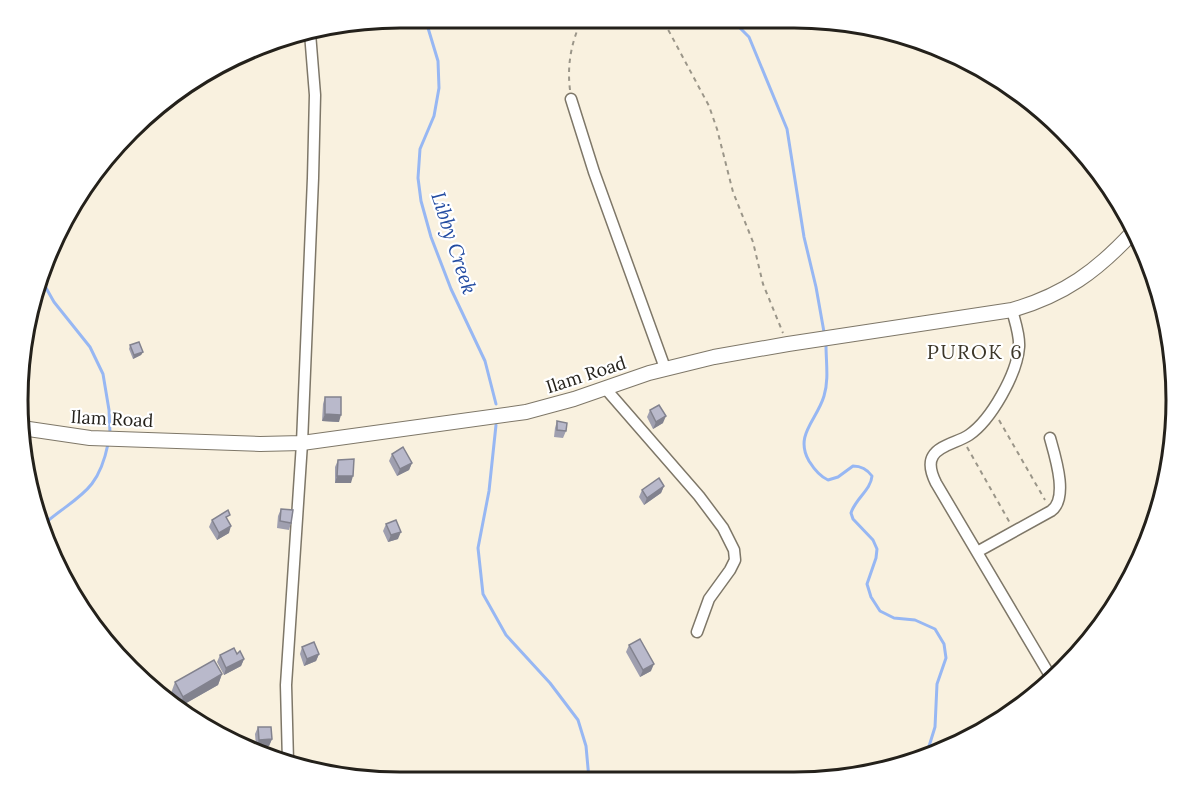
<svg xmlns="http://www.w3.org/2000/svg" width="1195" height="800" font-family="Lora,serif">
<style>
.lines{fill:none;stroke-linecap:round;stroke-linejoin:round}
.stream{stroke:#97b7f3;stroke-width:3}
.street-casing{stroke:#7e7768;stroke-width:13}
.secondary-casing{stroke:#7e7768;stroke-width:16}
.path{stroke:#9b9689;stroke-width:2;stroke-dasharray:4.5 4.5;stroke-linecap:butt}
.street{stroke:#fff;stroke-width:10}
.secondary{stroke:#fff;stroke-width:14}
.wall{fill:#9f9faf}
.shaded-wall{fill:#82828e}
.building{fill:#b9b9cb;stroke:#82828e;stroke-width:1.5}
.labels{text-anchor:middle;stroke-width:4.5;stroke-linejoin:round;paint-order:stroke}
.street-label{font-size:18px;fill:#24211b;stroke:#fff}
.water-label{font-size:20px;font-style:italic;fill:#224ba1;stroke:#fff}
.neighbourhood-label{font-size:20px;letter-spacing:1.5px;fill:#3d3729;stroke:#fff}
.rim{fill:none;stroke:#24211b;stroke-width:3}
</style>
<rect width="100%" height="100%" fill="#f9f1df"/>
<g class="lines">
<path class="stream" d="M425,18L438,61L439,88L434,116L420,149L418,178L421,201L431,237L451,289L485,361L496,404
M735,23L749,37L787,129L804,237L816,287L824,332
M41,279L54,302L90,347L103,374L109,410L110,433
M826,345C826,362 829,380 824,396C817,420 794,435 809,461C814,469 819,476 828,480L838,477L853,466C861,466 867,469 872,476C871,490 855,499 851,513L853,519L873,540L877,549L876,558L867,584L871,597L880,611L894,618L915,620L935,629L944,644L946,658L937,684L935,727L926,756
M496,425L489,491L478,548L483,594L506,635L550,683L578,720L586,746L589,779
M44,524C78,495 98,493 108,444"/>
<defs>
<path id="street" d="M571,99L594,172L665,368
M1012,310C1015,322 1020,335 1019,347C1017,374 991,420 969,435C959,442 939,445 933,456C928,464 932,475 936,483L1052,679
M605,388L699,496L723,528L734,550L735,560L730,570L709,599L697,632
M977,552L1051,511C1069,499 1055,456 1050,438
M288,762L286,685L302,443L313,178L315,95L310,33"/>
<path id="secondary" d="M22,428L90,438L260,444L302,443L526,412L574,399L649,373L714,357L788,344L1012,310C1064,295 1097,271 1133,232"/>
</defs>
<use href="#street" class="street-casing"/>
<use href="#secondary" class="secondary-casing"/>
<path class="path" d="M664,22L709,106L717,129L733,192L753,242L763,284L783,333
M570,90C567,65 571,44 581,21
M999,420L1045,500
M967,447L1010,523"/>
<use href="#street" class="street"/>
<use href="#secondary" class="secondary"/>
</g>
<path class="wall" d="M130,345L143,352L141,355L133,359L129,349Z
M325,397L339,422L322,421L323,404Z
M650,410L663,423L653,429L647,417Z
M557,421L566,431L563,438L554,437L555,428Z
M392,454L412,463L409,470L397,476L389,461Z
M338,460L351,483H335V467Z
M664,486L661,493L644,505L639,497L642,490Z
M281,509L291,523L289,530L277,528L278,516Z
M212,520L228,521L229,533L217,540L209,527Z
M386,524L398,539L388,542L383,531Z
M629,645L651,671L640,677L626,652Z
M302,647L319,654L316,661L304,666L300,654Z
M237,654L244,659L241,666L224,675L217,662L220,655Z
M222,674L218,685L181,706L178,705L171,693L175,682Z
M258,727L272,739L269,746L256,747L255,734Z"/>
<path class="shaded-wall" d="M143,352L141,355L133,359L134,355Z
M325,414L341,415L339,422L322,421Z
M666,416L663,423L653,429L656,422Z
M412,463L409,470L397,476L400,469Z
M337,476H353L351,483H335Z
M664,486L661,493L644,505L647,498Z
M231,526L229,533L217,540L219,533Z
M401,532L398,539L388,542L391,535Z
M319,654L316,661L304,666L307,659Z
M244,659L241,666L224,675L226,668Z
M654,664L651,671L640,677L643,670Z
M222,674L218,685L181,706H180L183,697Z
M272,739L269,746L256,747L259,740Z"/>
<path class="building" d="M139,342L143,352L134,355L130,345Z
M325,397H341V415L325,414Z
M659,405L666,416L656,422L650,410Z
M557,421L567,423L566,431L557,430Z
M403,447L412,463L400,469L392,454Z
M354,459L353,476H337L338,460Z
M659,478L664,486L647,498L642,490Z
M281,509L293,510L291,523L280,521Z
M228,510L230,515L226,517L231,526L219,533L212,520Z
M396,520L401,532L391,535L386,524Z
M640,639L654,664L643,670L629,645Z
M314,642L319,654L307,659L302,647Z
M234,648L237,654L240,651L244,659L226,668L220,655Z
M214,660L222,674L183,697L175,682Z
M258,727H271L272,739L259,740Z
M325,769L328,775L318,772Z"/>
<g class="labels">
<g class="street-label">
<text transform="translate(586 375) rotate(-18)" y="6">Ilam Road</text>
<text transform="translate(112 419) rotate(3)" y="6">Ilam Road</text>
</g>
<g class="water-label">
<text transform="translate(454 243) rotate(72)" y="7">Libby Creek</text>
</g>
<g class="neighbourhood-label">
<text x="975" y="359">PUROK 6</text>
</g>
</g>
<path d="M0 0H1195V800H0ZM400 28H794A372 372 0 0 1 1166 400V400A372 372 0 0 1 794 772H400A372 372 0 0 1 28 400V400A372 372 0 0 1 400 28Z" fill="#fff" fill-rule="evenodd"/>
<path class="rim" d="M400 28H794A372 372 0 0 1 1166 400V400A372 372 0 0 1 794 772H400A372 372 0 0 1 28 400V400A372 372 0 0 1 400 28Z"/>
</svg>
